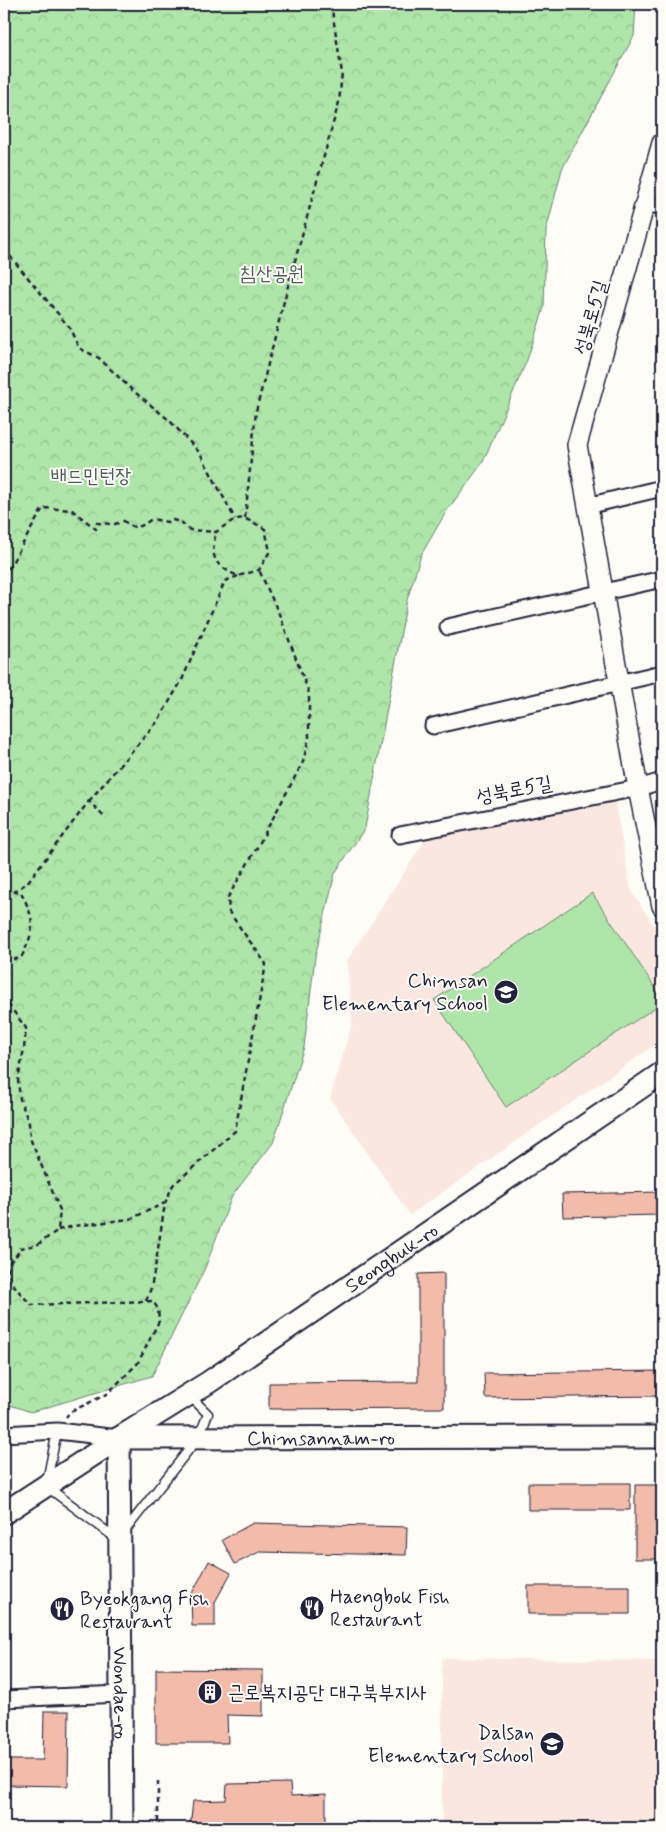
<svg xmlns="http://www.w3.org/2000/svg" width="666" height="1832" font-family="Mynerve,'Poor Story',sans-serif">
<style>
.built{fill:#fae8e0}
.grass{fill:#aee5a8;stroke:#688472}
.park{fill:url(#park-crowns);stroke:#688472}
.building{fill:#f3bba9;stroke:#22223b}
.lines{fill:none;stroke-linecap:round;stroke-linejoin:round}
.service-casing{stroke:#22223b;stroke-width:11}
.minor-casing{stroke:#22223b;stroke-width:19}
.tertiary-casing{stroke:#22223b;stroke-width:22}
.secondary-casing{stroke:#22223b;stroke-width:25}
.path{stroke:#22223b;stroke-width:2.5;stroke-dasharray:5 4;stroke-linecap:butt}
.service{stroke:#fdfcf7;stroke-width:8}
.minor{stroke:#fdfcf7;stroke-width:15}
.tertiary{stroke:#fdfcf7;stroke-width:19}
.secondary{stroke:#fdfcf7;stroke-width:21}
.labels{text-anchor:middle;stroke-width:4;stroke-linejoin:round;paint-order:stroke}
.park-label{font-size:20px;fill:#4c5c5c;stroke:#fdfcf7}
.street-label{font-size:20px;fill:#22223b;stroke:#fdfcf7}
.poi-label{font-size:20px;fill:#22223b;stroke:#fdfcf7;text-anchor:start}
</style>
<defs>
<pattern id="park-crowns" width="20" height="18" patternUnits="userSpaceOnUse" patternTransform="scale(1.25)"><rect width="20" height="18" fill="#aee5a8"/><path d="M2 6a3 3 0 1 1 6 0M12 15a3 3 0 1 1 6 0" fill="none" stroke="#95c492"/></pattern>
</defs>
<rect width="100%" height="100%" fill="#fdfcf7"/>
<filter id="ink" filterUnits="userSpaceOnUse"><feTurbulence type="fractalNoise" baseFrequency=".02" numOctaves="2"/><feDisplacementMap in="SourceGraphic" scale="10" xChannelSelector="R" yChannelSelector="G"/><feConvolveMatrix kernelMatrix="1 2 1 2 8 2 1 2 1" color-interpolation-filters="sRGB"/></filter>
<g filter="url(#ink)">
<path class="built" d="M614,797L631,890L662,938V1040L410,1215L330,1098L352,1023L347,961L429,834Z
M442,1658L662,1661V1828H442Z"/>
<path class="grass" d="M592,893L662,998V1003L506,1107L434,1000Z"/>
<path class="park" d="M4,4H636L634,36L562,169L546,231L544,308L527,360L483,462L446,512L421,555L407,600L365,828L335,873L315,957L304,1047L273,1143L232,1196L205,1268L152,1376L31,1412L4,1403V526L9,496L4,490Z"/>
<path class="building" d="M662,1192V1215L563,1217L562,1194Z
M444,1273V1408L269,1409V1383L418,1382V1274Z
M662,1371V1396L485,1398L484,1373Z
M528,1483H630V1510H528Z
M635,1485H662V1559H635Z
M253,1523L407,1527L406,1555L259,1552L235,1564L222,1540Z
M209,1561L231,1573L215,1602V1626H192L191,1595Z
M528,1586H630V1614H528Z
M156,1669L263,1670V1716L227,1715L228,1743H156Z
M44,1711H69L68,1786L4,1785V1760H43Z
M290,1783L291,1796L326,1794V1828H190L193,1801L226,1800L227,1784Z"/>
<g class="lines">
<defs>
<path id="service" d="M57,1431L46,1486L117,1539
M124,1532L198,1438L208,1414L190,1396"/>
<path id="minor" d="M645,204L662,206
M587,506L662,488
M448,627L662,579
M433,726L662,673
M400,835L638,788L662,781
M4,1434L57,1431L119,1438
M4,1699L121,1694"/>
<path id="tertiary" d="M662,143L577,445L638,788L662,906"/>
<g id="secondary">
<path id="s1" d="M119,1438L662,1437"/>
<path id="s2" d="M119,1438L122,1828"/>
<path id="s3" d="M4,1513L119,1438L209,1382L662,1073"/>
</g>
</defs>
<use href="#service" class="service-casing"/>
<use href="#minor" class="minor-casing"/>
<use href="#tertiary" class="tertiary-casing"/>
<use href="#secondary" class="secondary-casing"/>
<path class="path" d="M4,249L69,327L79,348L99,358L131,389L169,420L200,453L235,519
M245,518L256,411L289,282L339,102L342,73L331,4
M4,577L43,508L72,510L96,529L97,523L115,524L124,521C136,531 140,527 152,519L167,522L173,520L182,523L190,530L216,532C240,515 239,514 265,529L270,551L259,570L238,576C214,565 210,559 216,532
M89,801L158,721L182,680L225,581L238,576
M4,892H21C35,921 36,928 21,958L4,961
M13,892L27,883L89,801L106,819
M4,978L5,1000L26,1028L24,1049L18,1080L20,1099L29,1123L30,1138L60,1210L58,1230L37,1245L20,1248C18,1255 15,1256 11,1261C0,1276 22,1294 31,1305L153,1301L158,1309L159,1321L138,1363L107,1394L70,1412L66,1417
M58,1230L74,1226L130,1219L165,1203
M146,1301L151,1288L156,1262L165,1203L173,1185L235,1131L266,964L229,912L228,897L258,846L303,762L309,738V693L280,616L259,570
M158,1781V1828
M367,1822L368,1828"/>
<use href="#service" class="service"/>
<use href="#minor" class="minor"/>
<use href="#tertiary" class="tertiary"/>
<use href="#secondary" class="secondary"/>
</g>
</g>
<defs>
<symbol id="school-disc" viewBox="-11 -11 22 22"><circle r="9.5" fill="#22223b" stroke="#fdfcf7"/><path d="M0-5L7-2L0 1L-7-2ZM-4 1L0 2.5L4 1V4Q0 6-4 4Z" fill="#fff"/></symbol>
<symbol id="restaurant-disc" viewBox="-11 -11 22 22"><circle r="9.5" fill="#22223b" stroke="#fdfcf7"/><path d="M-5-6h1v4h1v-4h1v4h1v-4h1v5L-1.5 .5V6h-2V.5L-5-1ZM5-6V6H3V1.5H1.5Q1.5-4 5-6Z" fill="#fff"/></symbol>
<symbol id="building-disc" viewBox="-11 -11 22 22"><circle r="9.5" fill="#22223b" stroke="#fdfcf7"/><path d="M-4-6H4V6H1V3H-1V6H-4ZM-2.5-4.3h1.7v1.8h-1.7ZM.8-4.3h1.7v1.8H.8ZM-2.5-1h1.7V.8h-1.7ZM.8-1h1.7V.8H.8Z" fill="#fff"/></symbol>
</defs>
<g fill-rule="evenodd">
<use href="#school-disc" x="492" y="978" width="28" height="28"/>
<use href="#restaurant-disc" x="298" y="1594" width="28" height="28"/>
<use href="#restaurant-disc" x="48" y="1595" width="28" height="28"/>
<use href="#building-disc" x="196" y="1678" width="28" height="28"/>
<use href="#school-disc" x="538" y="1730" width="28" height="28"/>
</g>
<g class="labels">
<g class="park-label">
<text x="272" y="280">침산공원</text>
<text x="91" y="482">배드민턴장</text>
</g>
<g class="street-label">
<text transform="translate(590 317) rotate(-74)" y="7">성북로5길</text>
<text transform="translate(514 789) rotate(-11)" y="7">성북로5길</text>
<text dy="7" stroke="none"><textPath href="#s3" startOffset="464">Seongbuk-ro</textPath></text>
<text dy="7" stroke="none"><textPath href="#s1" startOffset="202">Chimsannam-ro</textPath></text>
<text dy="7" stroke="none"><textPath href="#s2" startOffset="255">Wondae-ro</textPath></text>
</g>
<g class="poi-label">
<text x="488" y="987" text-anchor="end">Chimsan<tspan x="488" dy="23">Elementary School</tspan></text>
<text x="330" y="1603">Haengbok Fish<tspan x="330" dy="23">Restaurant</tspan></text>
<text x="80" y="1605">Byeokgang Fish<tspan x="80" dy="23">Restaurant</tspan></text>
<text x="228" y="1699">근로복지공단 대구북부지사</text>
<text x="534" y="1739" text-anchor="end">Dalsan<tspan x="534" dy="23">Elementary School</tspan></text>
</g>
</g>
<rect width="666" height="1832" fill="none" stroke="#fdfcf7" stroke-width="20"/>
<rect x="10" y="10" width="646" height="1812" fill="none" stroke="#22223b" stroke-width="2" filter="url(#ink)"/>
</svg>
